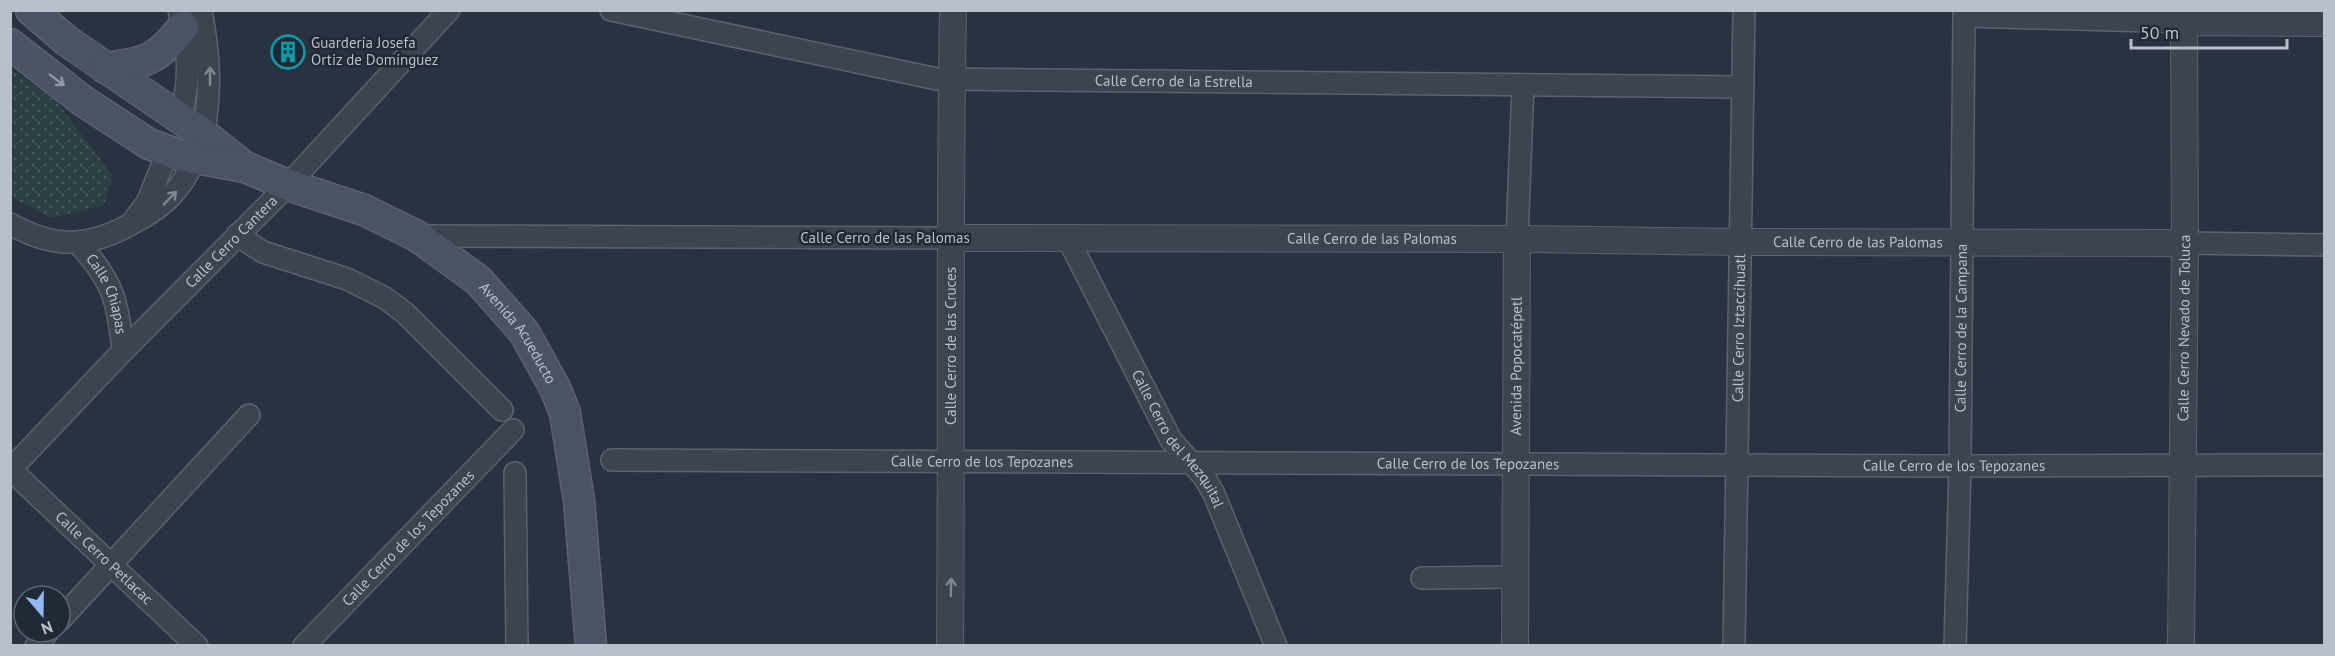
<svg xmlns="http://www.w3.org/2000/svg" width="2335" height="656" font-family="'PT Sans',sans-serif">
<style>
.grass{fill:url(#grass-dots)}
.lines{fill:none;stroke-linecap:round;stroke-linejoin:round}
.minor-casing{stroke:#5a626e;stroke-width:24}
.tertiary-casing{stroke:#5a626e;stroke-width:28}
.secondary-casing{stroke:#5a626e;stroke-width:33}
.minor{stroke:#3c4451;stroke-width:21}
.tertiary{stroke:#3c4451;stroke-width:26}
.secondary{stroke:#4a5364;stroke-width:30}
.oneway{stroke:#818894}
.oneway2{stroke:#9299a7}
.labels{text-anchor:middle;stroke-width:5;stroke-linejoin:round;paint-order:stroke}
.poi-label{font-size:15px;fill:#b9bfcb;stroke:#202936;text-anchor:start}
.street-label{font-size:15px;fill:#b9bfcb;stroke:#202936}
</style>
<defs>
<pattern id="grass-dots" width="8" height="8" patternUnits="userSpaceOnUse" patternTransform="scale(1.5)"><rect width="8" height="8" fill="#2b4043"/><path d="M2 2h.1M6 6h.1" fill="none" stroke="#485a5d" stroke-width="1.8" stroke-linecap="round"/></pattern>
</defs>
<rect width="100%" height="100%" fill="#283241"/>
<path class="grass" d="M10,68L57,102L113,176L104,205L52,218L11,197Z"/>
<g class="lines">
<defs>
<g id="minor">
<path d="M179,10C188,50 192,78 180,117"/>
<path d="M201,10C209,53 212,91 203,134"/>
<path id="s1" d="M611,10L937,79L1743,87"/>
<path d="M1964,16L2184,22V10"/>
<path d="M134,220L147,203L168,151"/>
<path d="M10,224C55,249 89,248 133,223C165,206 180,191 196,158"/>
<path d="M237,235L263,252L347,279L385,298L405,313L502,410"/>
<path d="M417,236L950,238"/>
<path id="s2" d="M1067,237L1171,440L1205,478L1214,494L1276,646"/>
<path d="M1517,239L1523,85"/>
<path id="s3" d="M78,243C113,281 118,301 123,351"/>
<path d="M2185,243L2324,245"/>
<path id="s4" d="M612,460L1960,466L2324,465"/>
<path id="s5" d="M10,470L123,351L288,185L449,10"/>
<path id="s6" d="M11,470L197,646"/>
<path d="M515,473L517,646"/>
<path d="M1422,578L1516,577"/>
<path d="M60,620L249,415"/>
<path d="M36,646L48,632"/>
<path id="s7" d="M304,646L513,430"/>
<path id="s8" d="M1734,646L1744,10"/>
<path id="s9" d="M1955,646L1960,466L1964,10"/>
</g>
<g id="tertiary">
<path id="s10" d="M950,238L1517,239L1739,242L2185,243"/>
<path id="s11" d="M950,646C952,434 949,222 953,10"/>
<path id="s12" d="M1515,646L1517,239"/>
<path id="s13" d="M2181,646L2185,243L2184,22L2324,23"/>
</g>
<g id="secondary">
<path d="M31,10L67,41L203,134L242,165"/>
<path id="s14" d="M10,44L83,101L149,144L179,155L245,167L288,185L364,210L417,236L478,280L524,332L555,388L565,413L579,500L591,646"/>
<path d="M105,68C146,63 157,60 183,27"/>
</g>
</defs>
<use href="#minor" class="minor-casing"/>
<use href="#tertiary" class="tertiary-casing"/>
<use href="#secondary" class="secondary-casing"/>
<use href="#minor" class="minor"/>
<use href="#tertiary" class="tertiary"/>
<use href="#secondary" class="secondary"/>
</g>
<defs><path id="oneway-shaft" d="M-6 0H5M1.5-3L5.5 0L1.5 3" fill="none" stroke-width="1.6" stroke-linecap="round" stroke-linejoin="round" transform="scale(1.5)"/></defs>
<g class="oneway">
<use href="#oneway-shaft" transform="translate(210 76) rotate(-90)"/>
<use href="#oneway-shaft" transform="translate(170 198) rotate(-46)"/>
<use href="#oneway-shaft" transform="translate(951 587) rotate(-89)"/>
</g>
<use class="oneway2" href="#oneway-shaft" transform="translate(57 80) rotate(37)"/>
<defs>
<symbol id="building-ring" viewBox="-11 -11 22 22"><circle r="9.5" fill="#202936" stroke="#0f9aa8" stroke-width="1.5"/><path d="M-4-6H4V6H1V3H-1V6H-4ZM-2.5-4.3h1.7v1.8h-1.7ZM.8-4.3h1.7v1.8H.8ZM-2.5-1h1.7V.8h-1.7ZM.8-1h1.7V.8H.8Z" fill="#0f9aa8"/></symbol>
</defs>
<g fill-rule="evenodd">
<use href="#building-ring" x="269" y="33" width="38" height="38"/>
</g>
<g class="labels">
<g class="poi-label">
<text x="311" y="48">Guardería Josefa<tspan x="311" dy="17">Ortiz de Domínguez</tspan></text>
</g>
<g class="street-label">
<text dy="5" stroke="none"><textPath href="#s1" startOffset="570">Calle Cerro de la Estrella</textPath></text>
<text x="885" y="243">Calle Cerro de las Palomas</text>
<text dy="5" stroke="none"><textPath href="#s10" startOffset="422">Calle Cerro de las Palomas</textPath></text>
<text dy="5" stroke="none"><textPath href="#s5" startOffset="318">Calle Cerro Cantera</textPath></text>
<text dy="5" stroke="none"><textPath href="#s10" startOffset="908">Calle Cerro de las Palomas</textPath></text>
<text dy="5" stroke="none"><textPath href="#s3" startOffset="60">Calle Chiapas</textPath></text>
<text dy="5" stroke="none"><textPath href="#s8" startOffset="318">Calle Cerro Iztaccíhuatl</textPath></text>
<text dy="5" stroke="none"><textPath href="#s9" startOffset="318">Calle Cerro de la Campana</textPath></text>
<text dy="5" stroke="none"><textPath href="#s13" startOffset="318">Calle Cerro Nevado de Toluca</textPath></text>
<text dy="5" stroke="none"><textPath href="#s14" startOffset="598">Avenida Acueducto</textPath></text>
<text dy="5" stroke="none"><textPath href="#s11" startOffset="300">Calle Cerro de las Cruces</textPath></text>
<text dy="5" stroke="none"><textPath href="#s12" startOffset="280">Avenida Popocatépetl</textPath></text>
<text dy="5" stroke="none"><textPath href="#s2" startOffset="231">Calle Cerro del Mezquital</textPath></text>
<text dy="5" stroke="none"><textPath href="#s4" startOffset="370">Calle Cerro de los Tepozanes</textPath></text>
<text dy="5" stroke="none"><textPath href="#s4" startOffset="856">Calle Cerro de los Tepozanes</textPath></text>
<text dy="5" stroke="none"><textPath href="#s4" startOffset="1342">Calle Cerro de los Tepozanes</textPath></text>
<text dy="5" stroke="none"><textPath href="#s7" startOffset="150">Calle Cerro de los Tepozanes</textPath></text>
<text dy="5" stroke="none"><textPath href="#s6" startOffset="128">Calle Cerro Petlacac</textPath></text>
</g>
</g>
<rect width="2335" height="656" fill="none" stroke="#b9bfcb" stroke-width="24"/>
<g transform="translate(42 614) rotate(160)"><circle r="28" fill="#202936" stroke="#5d6572" stroke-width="1.5"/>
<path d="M0-4.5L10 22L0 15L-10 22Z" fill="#95b7f4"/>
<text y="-9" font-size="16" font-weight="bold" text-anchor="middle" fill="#b9bfcb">N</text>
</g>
<path d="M2131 39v9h156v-9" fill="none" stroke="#b9bfcb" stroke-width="3"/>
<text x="2140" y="39" font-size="18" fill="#b9bfcb" stroke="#202936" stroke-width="4.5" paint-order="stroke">50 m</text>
</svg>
